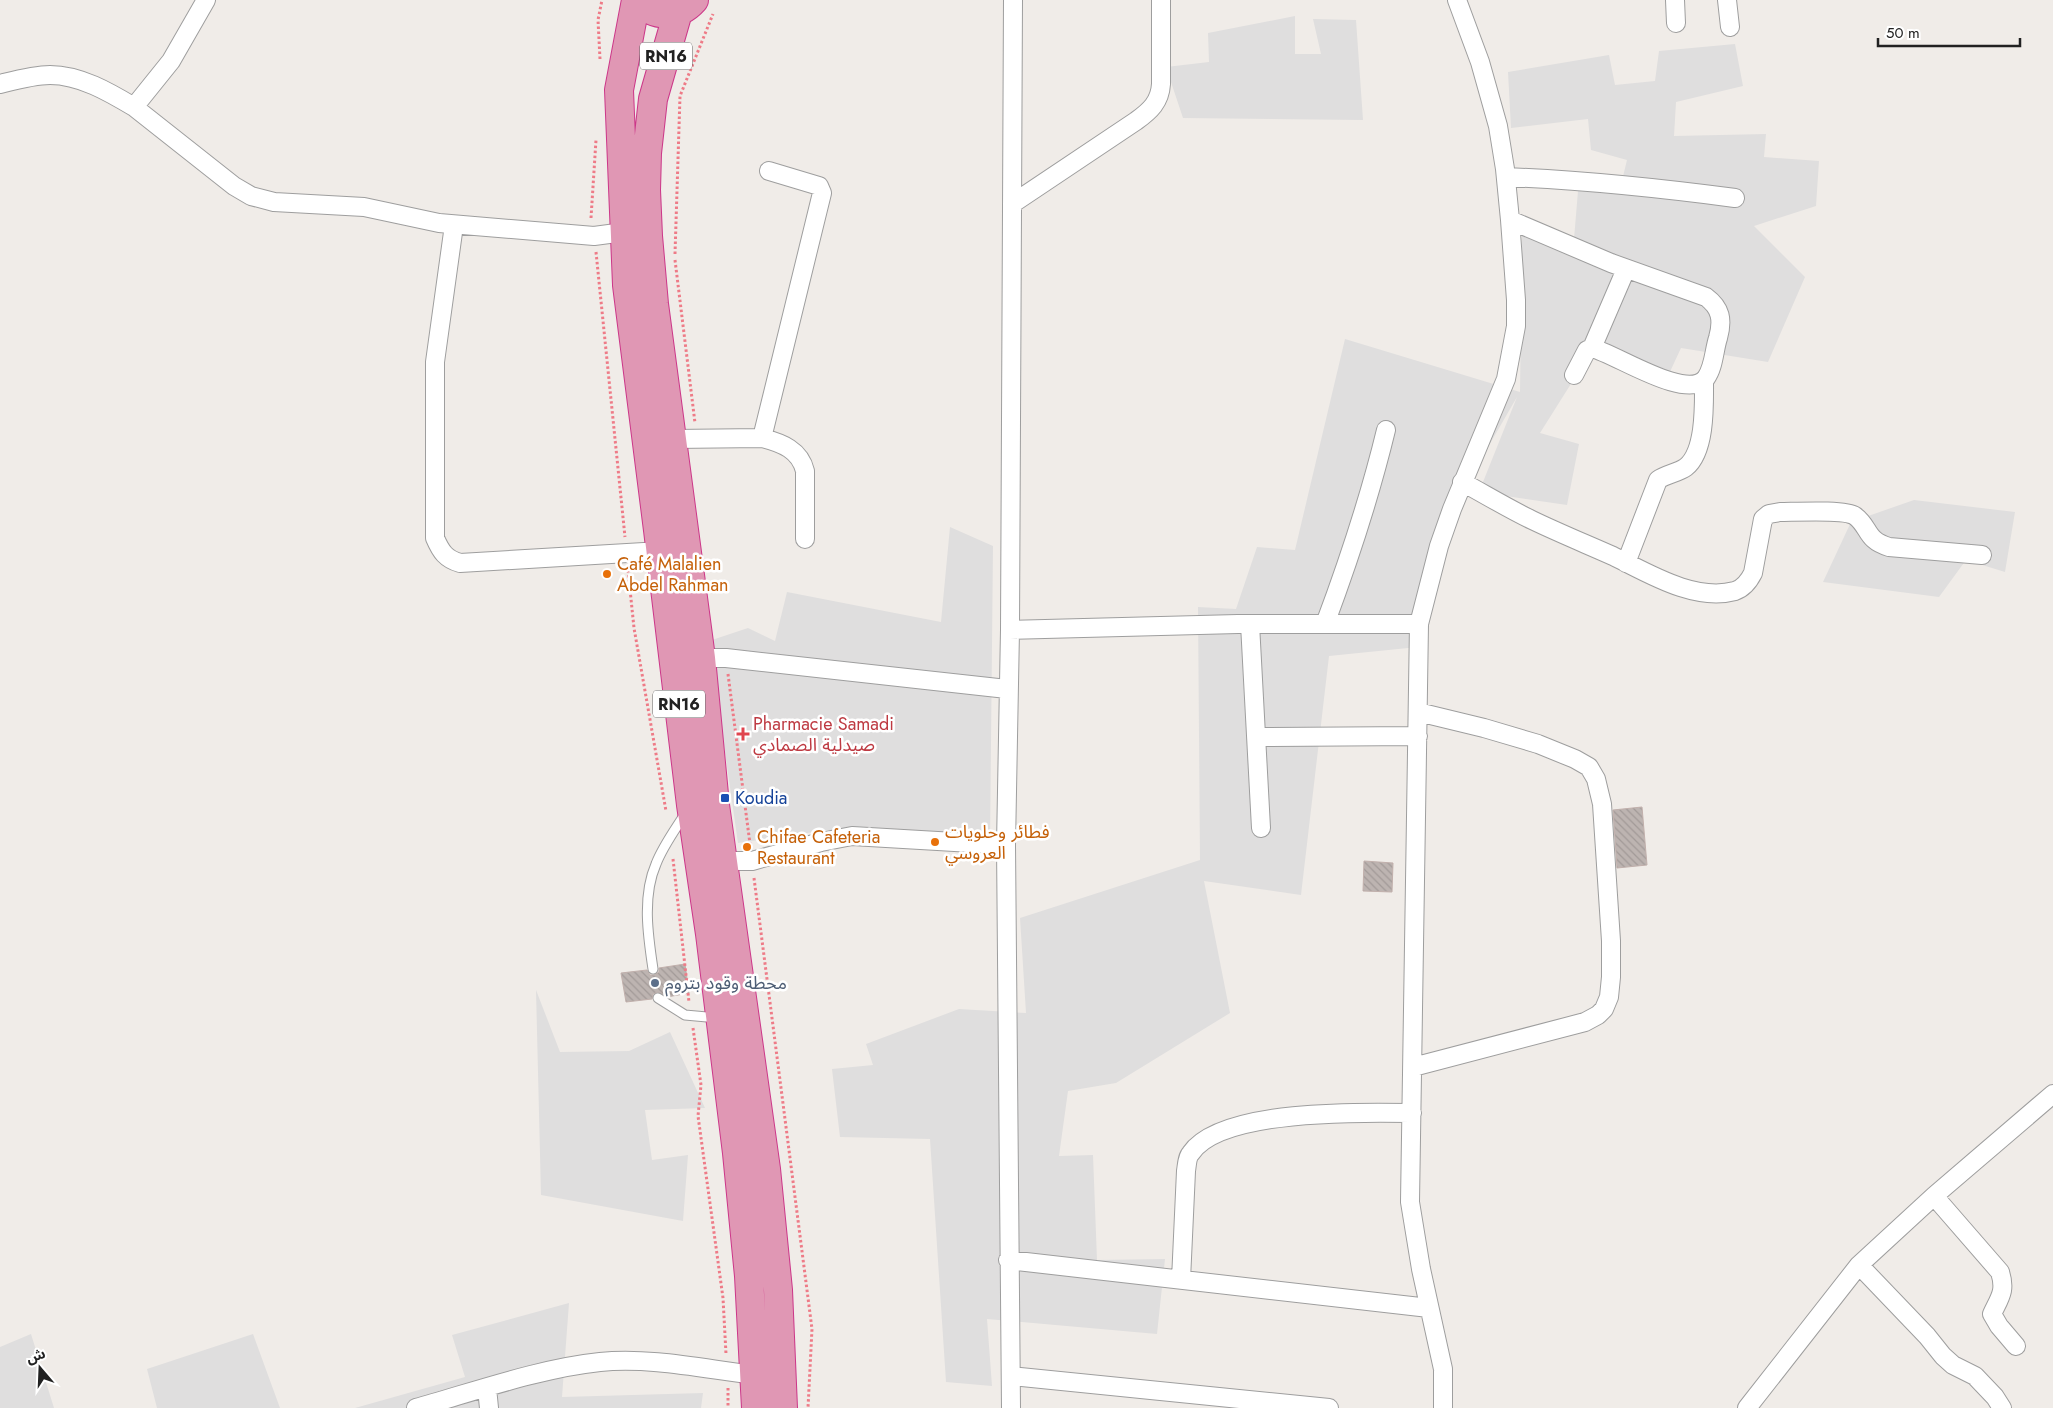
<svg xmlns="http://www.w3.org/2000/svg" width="2053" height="1408" font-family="Jost,'Noto Sans Arabic',sans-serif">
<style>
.residential{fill:#dfdede}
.building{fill:url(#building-back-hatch);stroke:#c1b0ac}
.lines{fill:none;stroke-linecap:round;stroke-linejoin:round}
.lane-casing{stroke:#9e9e9e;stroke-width:11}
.street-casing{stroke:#9e9e9e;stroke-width:20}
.highway-casing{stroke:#cc3789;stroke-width:30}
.path{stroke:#ee7b87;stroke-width:3;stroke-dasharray:2.5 2.5;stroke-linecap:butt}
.lane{stroke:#fff;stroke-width:9}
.street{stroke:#fff;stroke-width:18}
.highway{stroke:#e097b4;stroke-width:28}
.food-dot{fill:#e8710a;stroke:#fff;stroke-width:2}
.health-dot{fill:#e0444e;stroke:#fff;stroke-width:2}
.transit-dot{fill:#1a4fb4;stroke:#fff;stroke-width:2}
.service-dot{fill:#5c6f8a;stroke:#fff;stroke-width:2}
.labels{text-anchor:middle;stroke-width:5;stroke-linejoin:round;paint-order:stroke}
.shield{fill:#fff;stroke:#646464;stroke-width:1}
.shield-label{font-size:16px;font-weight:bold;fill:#212121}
.food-label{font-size:18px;fill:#c56008;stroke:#fff;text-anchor:start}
.health-label{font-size:18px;fill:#be3a42;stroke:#fff;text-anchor:start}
.transit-label{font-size:18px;fill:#164399;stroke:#fff;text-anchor:start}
.service-label{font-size:18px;fill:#4e5e75;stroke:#fff;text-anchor:start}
</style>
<defs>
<pattern id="building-back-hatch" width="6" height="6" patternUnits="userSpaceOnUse" patternTransform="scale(1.25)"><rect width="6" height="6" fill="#bdb4b1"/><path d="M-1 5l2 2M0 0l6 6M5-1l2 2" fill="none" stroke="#a29a98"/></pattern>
</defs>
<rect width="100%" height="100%" fill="#f0ece8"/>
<path class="residential" d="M1295,16V54H1321L1313,19L1356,20L1363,120L1183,118L1166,67L1209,62L1208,33Z
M1735,44L1743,86L1676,102L1674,136L1766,134L1764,157L1819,161L1816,206L1754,226L1805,277L1768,362L1681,348L1668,376L1591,352L1540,433L1579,444L1567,505L1479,492L1517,397L1469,480L1418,647L1329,656L1301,895L1204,881L1230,1013L1116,1083L1068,1091L1059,1156L1093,1155L1097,1260L1165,1259L1157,1334L987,1319L992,1386L946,1382L930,1139L840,1137L832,1069L873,1065L866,1044L959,1009L1026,1013L1020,918L1200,860L1198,607L1236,609L1257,547L1295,550L1345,339L1520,392L1522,234L1574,239L1578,191L1619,193L1627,160L1591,150L1588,119L1511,128L1508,72L1609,55L1615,85L1655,81L1659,51Z
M1914,500L2015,512L2005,572L1966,560L1939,597L1823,582L1851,522Z
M950,527L993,546L990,843L828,830L738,843L709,641L748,628L775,641L787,592L941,622Z
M536,990L560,1052L629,1051L670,1032L705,1108L645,1110L652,1160L688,1155L683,1221L541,1195Z
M569,1303L562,1397L703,1393L701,1408H355L465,1377L452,1335Z
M31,1334L54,1408H0V1347Z
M253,1334L280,1408H157L147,1369Z"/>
<path class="building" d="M1642,807L1647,865L1617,868L1613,810Z
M1364,861L1393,863L1392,892L1363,891Z
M685,964L689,993L667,997L658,992L653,994L652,999L626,1002L621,973L647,970L650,975H654L659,972V968Z"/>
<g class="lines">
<defs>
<path id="lane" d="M653,969C648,936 642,896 656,864C663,846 675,830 685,814
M658,998L685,1015L718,1018"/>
<path id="street" d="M1675,0L1676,23
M1727,0L1730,27
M0,84C16,80 34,75 50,75C80,75 109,92 134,107L171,61L206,0
M134,107L234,186L251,196L274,202L364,207L439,223L594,236L624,232
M1506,177C1583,180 1659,188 1735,198
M1012,204L1136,121C1150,111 1160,102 1161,84V0
M1510,220L1611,263L1706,297C1721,308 1723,320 1718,338C1714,350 1714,367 1706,378C1687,402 1616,354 1592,348L1587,350L1574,375
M454,225L435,362V538C441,552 446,559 460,563L661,551
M1592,348L1626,269
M762,438C782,443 800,450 805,471V539
M673,439L762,438L822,193L819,186L769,171
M1462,482C1486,495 1509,509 1532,520C1559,533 1586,544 1613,556C1648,573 1694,602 1735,591C1744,588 1749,581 1753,573L1763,519L1769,514L1780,512C1794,512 1845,509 1855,516C1870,527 1865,540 1889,547L1982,555
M1626,563L1658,480C1666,474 1678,473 1686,467C1706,451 1704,403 1704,380
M1250,624L1261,828
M1325,624C1349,560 1370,496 1386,430
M1010,630L1238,624H1419
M701,658H726L1007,689
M1256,737L1418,736
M722,861H752L821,842L852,836L1006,845
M1413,1067L1585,1022L1598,1015L1604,1009L1609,997L1611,977V941L1602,804L1596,779L1589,767L1575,759L1538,744L1484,728L1418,712
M1934,1196L2000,1272C2006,1291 2000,1297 1992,1314L1999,1326L2016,1346
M1008,1260L1429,1308
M1859,1265L1927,1336L1943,1356L1953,1365L1975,1376L1995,1397L2002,1408
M1181,1280L1186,1171C1187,1165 1187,1157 1191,1153C1221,1109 1362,1112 1412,1113
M1011,1376L1329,1408
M487,1388L489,1408
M416,1408C473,1392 541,1368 600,1362C651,1357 704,1369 755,1375
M1011,1408L1006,845L1010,630L1013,0
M1443,1408V1369L1421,1269L1410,1202L1419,624L1439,546L1452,509L1506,379L1516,326V300L1510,220L1505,169L1498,126L1480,62L1457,0
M1747,1408L1859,1265L1934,1196L2053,1094"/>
<path id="highway" d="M636,0L619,90L627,285L658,530L691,805L710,934L737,1153L749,1276L756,1408
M638,0C654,18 678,18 694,0
M678,12L653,99L647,153L646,190L648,236L654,304L701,658L715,805L766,1169L778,1290L783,1408"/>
</defs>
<use href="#lane" class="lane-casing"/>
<use href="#street" class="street-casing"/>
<use href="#highway" class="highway-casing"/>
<path class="path" d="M600,59L598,20L602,0
M591,218L596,140
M596,252L625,537
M675,254L680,96L713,14
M675,260L695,423
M628,570L634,628L666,811
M728,674L750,844
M673,859L689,1002
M754,878L812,1329L808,1408
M693,1028L701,1085L698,1116L723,1298L726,1354
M728,1388V1408"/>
<use href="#lane" class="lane"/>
<use href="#street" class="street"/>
<use href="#highway" class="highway"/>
</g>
<g class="food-dot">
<circle cx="607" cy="574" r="5"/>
<circle cx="935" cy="842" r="5"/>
<circle cx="747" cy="847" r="5"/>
</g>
<path class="health-dot" d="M740.5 726.5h5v5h5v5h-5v5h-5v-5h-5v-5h5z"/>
<rect class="transit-dot" x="720" y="793" width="10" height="10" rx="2.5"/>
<circle class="service-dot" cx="655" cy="983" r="5"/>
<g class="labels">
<g class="shield">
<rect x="640" y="42.5" width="52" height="27" rx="4"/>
<rect x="653" y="690.5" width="52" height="27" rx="4"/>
</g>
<g class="shield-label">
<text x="666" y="62">RN16</text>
<text x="679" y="710">RN16</text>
</g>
<g class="food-label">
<text x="617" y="570">Café Malalien<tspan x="617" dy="21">Abdel Rahman</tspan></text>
<text x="945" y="838">فطائر وحلويات<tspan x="945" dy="21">العروسي</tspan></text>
<text x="757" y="843">Chifae Cafeteria<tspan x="757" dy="21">Restaurant</tspan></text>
</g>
<g class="health-label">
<text x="753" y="730">Pharmacie Samadi<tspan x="753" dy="21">صيدلية الصمادي</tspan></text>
</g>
<g class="transit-label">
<text x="735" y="804">Koudia</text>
</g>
<g class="service-label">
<text x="665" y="989">محطة وقود بتروم</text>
</g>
</g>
<g transform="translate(40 1368) rotate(341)" stroke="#ffffff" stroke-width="4" paint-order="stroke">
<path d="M0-4L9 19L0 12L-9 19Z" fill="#212121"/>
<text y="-8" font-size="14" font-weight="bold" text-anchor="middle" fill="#212121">ش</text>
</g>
<path d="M1878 38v8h142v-8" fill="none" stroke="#212121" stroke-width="2.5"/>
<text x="1886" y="38" font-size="15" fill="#212121" stroke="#ffffff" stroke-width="4" paint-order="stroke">50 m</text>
</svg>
